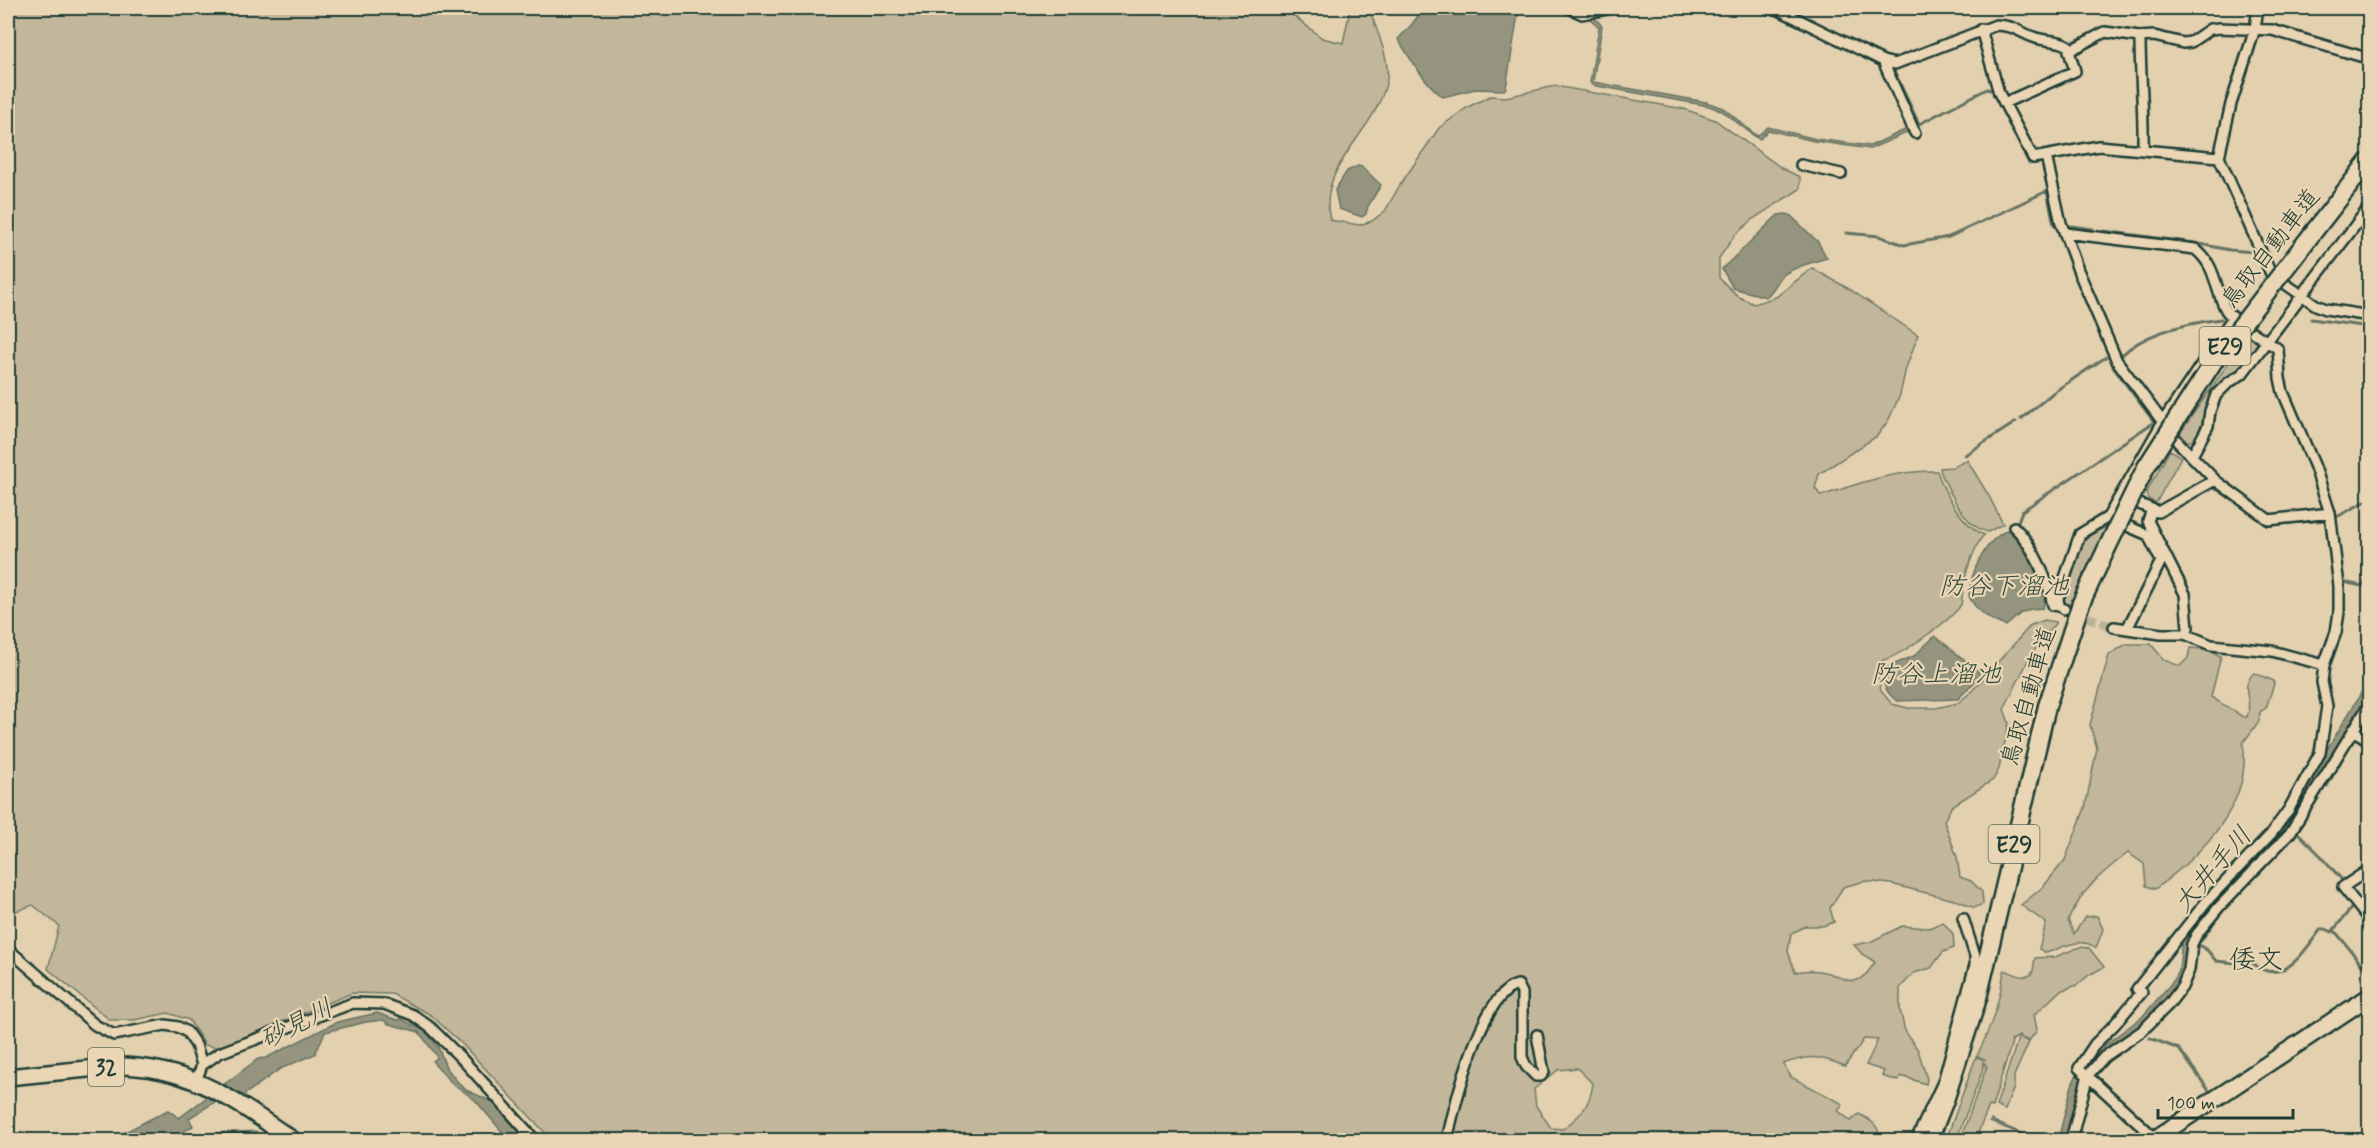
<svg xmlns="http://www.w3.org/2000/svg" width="2377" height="1148" font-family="Mynerve,'Klee One',sans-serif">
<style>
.green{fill:#c2b79b;stroke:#707a68;stroke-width:1.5;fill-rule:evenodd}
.water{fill:#95957f;stroke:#667261;stroke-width:1.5}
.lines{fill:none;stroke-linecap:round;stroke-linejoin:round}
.stream{stroke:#667261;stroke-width:3}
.minor-tunnel{stroke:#bbb396;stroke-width:9;stroke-dasharray:9 4.5;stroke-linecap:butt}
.minor-casing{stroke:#1f3d34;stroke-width:14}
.primary-casing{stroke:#1f3d34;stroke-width:20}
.motorway-casing{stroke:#1f3d34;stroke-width:21}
.minor{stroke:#ead6b4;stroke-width:9}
.primary{stroke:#ead6b4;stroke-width:15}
.motorway{stroke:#ead6b4;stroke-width:16}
.motorway-bridge-casing{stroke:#1f3d34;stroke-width:21;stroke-linecap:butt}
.motorway-bridge{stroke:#ead6b4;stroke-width:16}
.labels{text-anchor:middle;stroke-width:4.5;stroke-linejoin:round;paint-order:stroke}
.shield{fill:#ead6b4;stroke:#5c6b5a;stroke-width:1.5}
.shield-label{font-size:22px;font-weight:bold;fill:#1f3d34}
.street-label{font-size:24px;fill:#1f3d34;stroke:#ead6b4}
.water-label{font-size:26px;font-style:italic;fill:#314a3f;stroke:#ead6b4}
.quarter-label{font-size:27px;fill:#1f3d34;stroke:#ead6b4}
</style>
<rect width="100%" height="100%" fill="#e2d0af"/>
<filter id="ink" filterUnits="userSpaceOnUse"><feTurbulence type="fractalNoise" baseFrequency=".0167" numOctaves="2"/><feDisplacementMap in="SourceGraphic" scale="12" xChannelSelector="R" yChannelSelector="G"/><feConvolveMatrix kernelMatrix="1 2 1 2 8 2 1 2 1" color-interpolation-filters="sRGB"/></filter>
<g filter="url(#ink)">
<path class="green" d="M8,8H1284L1322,38L1343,43L1350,10L1369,8C1375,26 1390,59 1387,79C1378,132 1316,164 1330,220L1359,225L1372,221L1385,211L1400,185L1439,128L1468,107L1490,96L1506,97L1555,86L1684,109L1715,120L1783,169L1800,177V189L1756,217L1735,235L1719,258V278L1739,297L1754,304L1776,297L1812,268L1849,289L1918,335L1906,368L1900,395L1888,421L1877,436L1819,474L1815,488L1821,496C1859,483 1896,470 1937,471C1945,494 1961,524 1984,535C1976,543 1967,569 1964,581C1962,589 1963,597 1961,604C1956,617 1899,657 1883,660L1877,674L1881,691L1892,704L1908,708H1936L1958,703L1971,692L2031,625L2045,620L2056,622L2031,655L2004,709L2009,723L1999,769L1993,780L1952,806L1944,821L1957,857L1960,877L1971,881L1982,892L1983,904L1974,908L1962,902L1891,884L1865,881L1843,887L1830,908L1834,922L1823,926H1805L1791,934L1788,951L1795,972C1802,971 1811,970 1819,971C1844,974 1855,996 1875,962L1862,954L1854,945L1870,942L1902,926L1929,928L1943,922L1953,934L1954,948L1943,952L1931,968L1914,973L1900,988V1010L1905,1031L1918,1050L1927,1079L1926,1084L1901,1076L1898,1081L1882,1076L1884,1071L1866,1065L1878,1040L1864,1039L1845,1066C1819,1056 1810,1054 1783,1064L1791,1077L1843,1104L1838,1111L1851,1121L1859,1114C1872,1121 1879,1125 1880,1140H552L463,1045L431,1015L392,994L352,993L218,1048L205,1045L189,1020L168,1013L134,1020H110L48,969L59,926L33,905L8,914ZM1577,1068L1593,1084C1590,1106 1580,1116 1563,1129L1551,1128L1536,1106L1534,1089L1558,1070Z
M2248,335L2258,342C2254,350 2247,363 2240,369C2223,383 2209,386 2204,411C2202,423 2203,437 2188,442L2180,433Z
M2170,450L2181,457L2156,503L2148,499L2146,493Z
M1967,460L1989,496L2003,524L1988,532C1965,527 1950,493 1941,473L1940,468L1953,467Z
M2109,525L2072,606H2068L2064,601L2081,545L2087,537Z
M2126,644H2151L2164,660L2180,666L2188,658L2190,648L2206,649L2221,656L2211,697L2243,717H2247C2254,702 2238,686 2254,673L2274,681V684L2266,708L2260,712L2259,721L2243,743C2253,804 2201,855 2155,889L2146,886L2144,864L2128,853C2100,874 2084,888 2068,920L2074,934L2085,917L2097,916L2103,929L2096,948C2080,936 2062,948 2046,953L2039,949L2046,923L2021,905L2043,887L2065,860L2085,808L2097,748L2090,725L2109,655Z
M2080,947L2089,948L2104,967L2089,975L2077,985L2060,991L2034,1015L2037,1030L2029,1041L2019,1037L2029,1042L2014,1076V1087L2005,1110L1996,1106L2019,1036L2011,1041L2012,1042L1992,1107L1989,1106L1978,1133L1981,1136L1979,1140H1960L1987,1066L1983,1062L1984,1067L1956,1140H1946L1976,1057L1986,1060L1977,1056C1991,1027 2000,1002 2004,970C2010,971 2026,982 2032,973C2034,970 2034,961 2035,958L2055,957Z"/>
<path class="water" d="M1424,8H1519L1506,88L1504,90L1475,89L1443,97C1424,82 1411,60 1398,39L1412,24Z
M1578,8L1588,10L1602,26L1593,82L1706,102L1723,108L1757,136L1768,127L1816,139L1870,146L1907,129L1909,132L1870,149L1814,141L1768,130L1760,139L1757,138L1722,111L1709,106L1592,85L1590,82L1599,27Z
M1358,166L1362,167L1381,185L1368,206L1366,214L1362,217L1339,209L1335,190L1347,171Z
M1785,214L1790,215L1818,242L1827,258C1816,261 1788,269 1781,277C1776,284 1773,291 1766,297L1733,288L1722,269L1778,215Z
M2007,530L2013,532C2025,553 2051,584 2043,608L2031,609L2021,613L2006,626C1992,622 1974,609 1969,596C1971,571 1984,542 2007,530Z
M1935,636L1978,671L1980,676L1958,699L1897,701C1887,694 1880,682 1883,669L1914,656Z
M2369,680V694L2296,819L2276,845L2193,934L2184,976L2164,1005L2082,1081L2067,1140H2037L1990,1122L1991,1120C2008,1127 2043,1146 2059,1136L2072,1085L2079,1070L2098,1050L2142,1017L2174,980L2179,971L2182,939L2199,915L2295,808L2326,751Z
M377,1013L397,1020L401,1019L425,1031L438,1047L446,1067L456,1080L466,1090L493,1102L526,1140H509L475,1100L452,1083L435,1065L433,1061L437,1058L436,1055L419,1032L389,1024L383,1020L366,1022L325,1032L315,1054L280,1069L244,1095L231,1092L189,1118L193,1126L170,1140H110L168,1110L179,1118L258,1059L266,1058L337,1022Z"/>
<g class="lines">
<path class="stream" d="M1894,71L1919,124L1987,89L1990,90
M1999,104L2029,163
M2071,226L2093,229
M2104,231L2195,243L2230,250L2255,252
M1846,233L1879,236L1904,245L1949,237L2047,191L2054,225
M2311,319L2370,327
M2121,356C2144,332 2189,323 2221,319
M2113,367L2155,423
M2021,419L2054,392L2106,357
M2173,444L2205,477
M1965,455L2016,422
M2217,476L2249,499
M2217,489L2268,525L2326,520
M2333,519L2370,499
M2017,524L2022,511L2154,422
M2343,582L2362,586L2370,572
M2327,786L2354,738
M2367,820L2370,821
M2298,833L2322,857L2342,880H2347
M2352,890L2370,912
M2334,930C2347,945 2359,961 2370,977
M2201,941L2217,918
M2199,945L2208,951L2216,961L2236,963L2246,959C2254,962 2257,969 2267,971C2291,976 2308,946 2321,929H2326L2332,932L2353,906
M2150,1038L2179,1049L2210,1092
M2210,1094L2222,1086
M183,1140H191L209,1134L256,1132"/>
<path class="minor-tunnel" d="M2075,613L2114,627"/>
<defs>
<path id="minor" d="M1569,8L1582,14L1613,8
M1775,8L1883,61L1895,64L1996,25C2018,26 2019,33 2036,38C2049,42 2062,39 2072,49
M2258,8L2255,29L2231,104L2219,157L2271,274L2316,305L2326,309L2370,316
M1981,29L1999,93L2033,158L2099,146L2219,157
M2140,37C2140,75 2144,112 2143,150
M1883,61L1915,133
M2004,103L2075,71L2069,51L2105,32L2139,37L2154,36L2183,43L2191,42L2210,29L2219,28L2272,30L2370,59
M2046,156L2061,223L2078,270L2117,361L2177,441L2215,480L2269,520L2330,513
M1801,165L1841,174
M2065,233L2195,249C2217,266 2214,288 2226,310C2234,323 2265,339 2278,349L2280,378L2283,392L2315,467L2330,513L2339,586V612L2336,632L2324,665L2322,682L2327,706L2320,753L2289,809L2271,834L2206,902L2137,989L2142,992L2115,1024L2095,1044L2079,1068L2156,1139
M2192,456L2208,426L2210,411L2216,395L2228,383L2242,374L2370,206
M2128,499L2158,512L2215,480
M2152,509L2148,521L2185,594L2188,628
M2116,521L2148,535L2161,561L2127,629
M2014,527C2032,543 2048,580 2053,605L2059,606
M2064,609L2059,606L2058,598L2080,534L2108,517L2162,423L2233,317
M2114,627L2161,634H2185L2211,645L2272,651L2324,665
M2353,730L2370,741
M2370,869L2343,887L2370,921
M8,949L95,1025L114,1035L165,1025L178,1027L187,1032L196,1045L202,1065
M196,1081L202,1065L219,1053L353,1003L384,1004L413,1015L431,1028L462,1059L535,1140
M1447,1140C1454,1108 1481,992 1518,985L1522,993V1057L1526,1066L1536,1076H1541L1544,1072L1537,1035
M1916,1140L1943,1082L1975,965V956L1963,918
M2071,1140L2088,1075L2104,1057L2142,1031L2169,1004L2182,987L2189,970L2192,944L2197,934L2219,907L2290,833L2370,703"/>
<path id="primary" d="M8,1077L117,1066C190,1066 235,1101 293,1140
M2153,1140L2370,996"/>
<path id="motorway" d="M1929,1140L1945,1100L1978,998L2047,706L2081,603L2106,550"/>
</defs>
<use href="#minor" class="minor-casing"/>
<use href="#primary" class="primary-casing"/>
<use href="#motorway" class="motorway-casing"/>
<use href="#minor" class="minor"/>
<use href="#primary" class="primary"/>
<use href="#motorway" class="motorway"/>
<defs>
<path id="motorway-bridge" d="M2106,550L2146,467L2216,358L2370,159"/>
</defs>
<use href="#motorway-bridge" class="motorway-bridge-casing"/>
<use href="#motorway-bridge" class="motorway-bridge"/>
</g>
</g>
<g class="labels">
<g class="shield">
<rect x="2199.5" y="327" width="51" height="38" rx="4.5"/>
<rect x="1988.5" y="825" width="51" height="38" rx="4.5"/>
<rect x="88" y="1048" width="36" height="38" rx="4.5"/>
</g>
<g class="shield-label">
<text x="2225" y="354">E29</text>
<text x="2014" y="852">E29</text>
<text x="106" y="1075">32</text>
</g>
<g class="street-label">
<text transform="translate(2270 248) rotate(-52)" y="8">鳥取自動車道</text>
<text transform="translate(2028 696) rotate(-74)" y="8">鳥取自動車道</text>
</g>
<g class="water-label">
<text x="2004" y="594">防谷下溜池</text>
<text x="1936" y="682">防谷上溜池</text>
<text transform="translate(2212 869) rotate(-49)" y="9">大井手川</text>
<text transform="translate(296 1023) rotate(-27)" y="9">砂見川</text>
</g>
<g class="quarter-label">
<text x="2256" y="968">倭文</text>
</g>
</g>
<rect width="2377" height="1148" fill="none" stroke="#ead6b4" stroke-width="30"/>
<rect x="15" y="15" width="2347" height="1118" fill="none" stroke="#1f3d34" stroke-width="2" filter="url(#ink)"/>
<path d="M2158 1109v9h135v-9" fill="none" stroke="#1f3d34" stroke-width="3"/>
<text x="2167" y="1109" font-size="18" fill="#1f3d34" stroke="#ead6b4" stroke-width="4.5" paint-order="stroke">100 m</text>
</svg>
